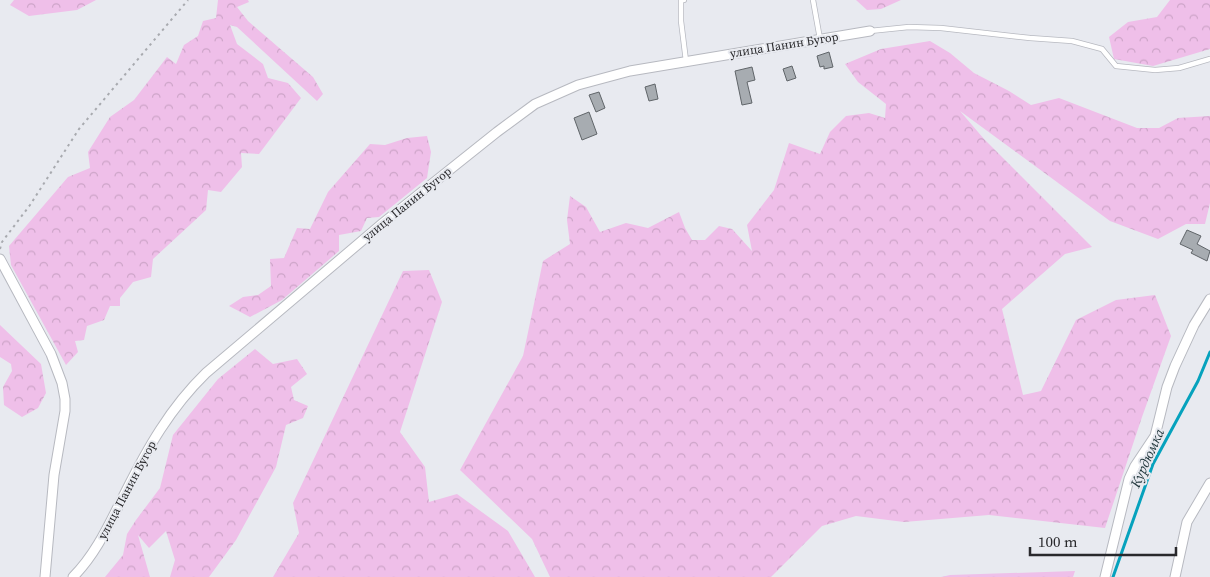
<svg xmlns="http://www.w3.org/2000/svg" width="1210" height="577" font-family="'Source Serif 4',serif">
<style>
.forest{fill:url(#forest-crowns)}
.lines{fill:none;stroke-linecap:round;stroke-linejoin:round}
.stream{stroke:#06a2bd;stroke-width:3}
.building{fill:#a7acb1;stroke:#606569}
.service-casing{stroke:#b7b9c0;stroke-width:6}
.minor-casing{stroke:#b7b9c0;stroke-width:11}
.path{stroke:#a8aaaf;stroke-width:2;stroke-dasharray:2.5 4;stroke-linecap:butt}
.service{stroke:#fff;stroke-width:4.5}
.minor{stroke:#fff;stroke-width:9}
.labels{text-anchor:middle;stroke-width:4;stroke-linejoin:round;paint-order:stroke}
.street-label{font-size:12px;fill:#29292c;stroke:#e8eaf0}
.water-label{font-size:14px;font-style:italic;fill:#1f353a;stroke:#e8eaf0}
</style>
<defs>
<pattern id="forest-crowns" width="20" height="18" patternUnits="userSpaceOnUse" patternTransform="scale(1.25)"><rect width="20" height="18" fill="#efbfe9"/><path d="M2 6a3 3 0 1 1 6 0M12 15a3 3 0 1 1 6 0" fill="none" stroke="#cda4c8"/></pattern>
</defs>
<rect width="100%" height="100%" fill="#e8eaf0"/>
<path class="forest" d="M14,0H96L77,10L29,16L10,5Z
M218,0H248L249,2L237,7L248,21L313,77L323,94L317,101L237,27L230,25L237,44L263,64L268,78L288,83L301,98L259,154L241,153L242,167L221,192L208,190L206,210L153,259L151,277L133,282L120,298V306H110L104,320L87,326L84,340L75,341L78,352L66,365L11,265L9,246L68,177L90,168L88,152L110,117L134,100L167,57L176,64L184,45L198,36L203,21L216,18Z
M856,0H901L881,9L867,10Z
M1170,0H1210V49L1153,66L1114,59L1109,37L1128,22L1157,17Z
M930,41L950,53L974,73L1009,91L1031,105L1059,98L1137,128H1159L1178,118L1210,116V203L1205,224H1186L1158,239L1110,221L960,111L984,139L1092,247L1065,254L1002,309L1023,395L1041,391L1076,320L1116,300L1155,295L1171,336L1142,417L1105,528L989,515L904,522L856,516L822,526L771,577H550L532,539L460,470L523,356L543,261L570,244L567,220L570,196L586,207L600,232L626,223L648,228L679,212L685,228L692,240H705L719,226L732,229L752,251L747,225L774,190L789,143L820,154L830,132L846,116L869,113L885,118L886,104L858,82L845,64L881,49Z
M427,136L431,152L427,178L379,217L367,218L361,231L339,235V251L282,300L250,317L229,306L243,297L258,295L271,286L270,259L284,258L297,228L310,229L328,192L370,144L385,145L407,138Z
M429,270L442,302L400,432L425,467L429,502L457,494L508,531L535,577H273L299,533L293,503L403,271Z
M0,325L41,364L46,393L38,408L22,417L4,405L3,387L12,371L11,364L0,357Z
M255,349L273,364L297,359L307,374L291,387L294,400L308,406L303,418L286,425L276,467L236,540L209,577H170L175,560L166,531L149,548L138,535L150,577H105L123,555L127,534L136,520L160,488L173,435L218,379Z
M1075,571L1073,577H941L950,575Z"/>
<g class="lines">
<path class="stream" d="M1113,577L1153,464L1198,381L1210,352"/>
</g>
<path class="building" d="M829,52L833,67L824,69V66L820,67L817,56Z
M792,66L796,78L787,81L783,69Z
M752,67L755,80L747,82L752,103L742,105L735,71Z
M655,84L658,99L649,101L645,87Z
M599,92L605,108L596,112L589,95Z
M589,112L597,134L582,140L574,118Z
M1187,230L1201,236L1197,244L1210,251L1207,261L1191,253L1193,250L1180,244Z"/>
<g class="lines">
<defs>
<path id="service" d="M684,0H681V21L686,61
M813,0L820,39
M870,31L909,27L941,28L1030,38L1072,41L1102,49L1116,66L1155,70L1179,68L1210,59"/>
<path id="minor" d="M0,259L51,354L62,383L65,399V411L54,475L45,577
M73,577C97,553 110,522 125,493C147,449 170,408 206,373L383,223L497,132L535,104L578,85L630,71L870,31
M1105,577L1129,479L1135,466L1155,436L1167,387L1175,366L1194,325L1210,299
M1175,577L1187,522L1210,483"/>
</defs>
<use href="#service" class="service-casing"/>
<use href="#minor" class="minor-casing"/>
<path class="path" d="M0,249L2,242L30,205L79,129L188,0"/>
<use href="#service" class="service"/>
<use href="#minor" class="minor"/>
</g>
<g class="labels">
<g class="street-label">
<text transform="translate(784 45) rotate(-9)" y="4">улица Панин Бугор</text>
<text transform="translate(407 204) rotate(-39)" y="4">улица Панин Бугор</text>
<text transform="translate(127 490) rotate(-62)" y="4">улица Панин Бугор</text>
</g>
<g class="water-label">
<text transform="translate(1147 458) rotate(-66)" y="5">Курдюмка</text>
</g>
</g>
<path d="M1030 547v8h146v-8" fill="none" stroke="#29292c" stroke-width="2.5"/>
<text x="1038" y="547" font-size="15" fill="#29292c" stroke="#e8eaf0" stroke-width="4" paint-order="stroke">100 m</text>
</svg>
